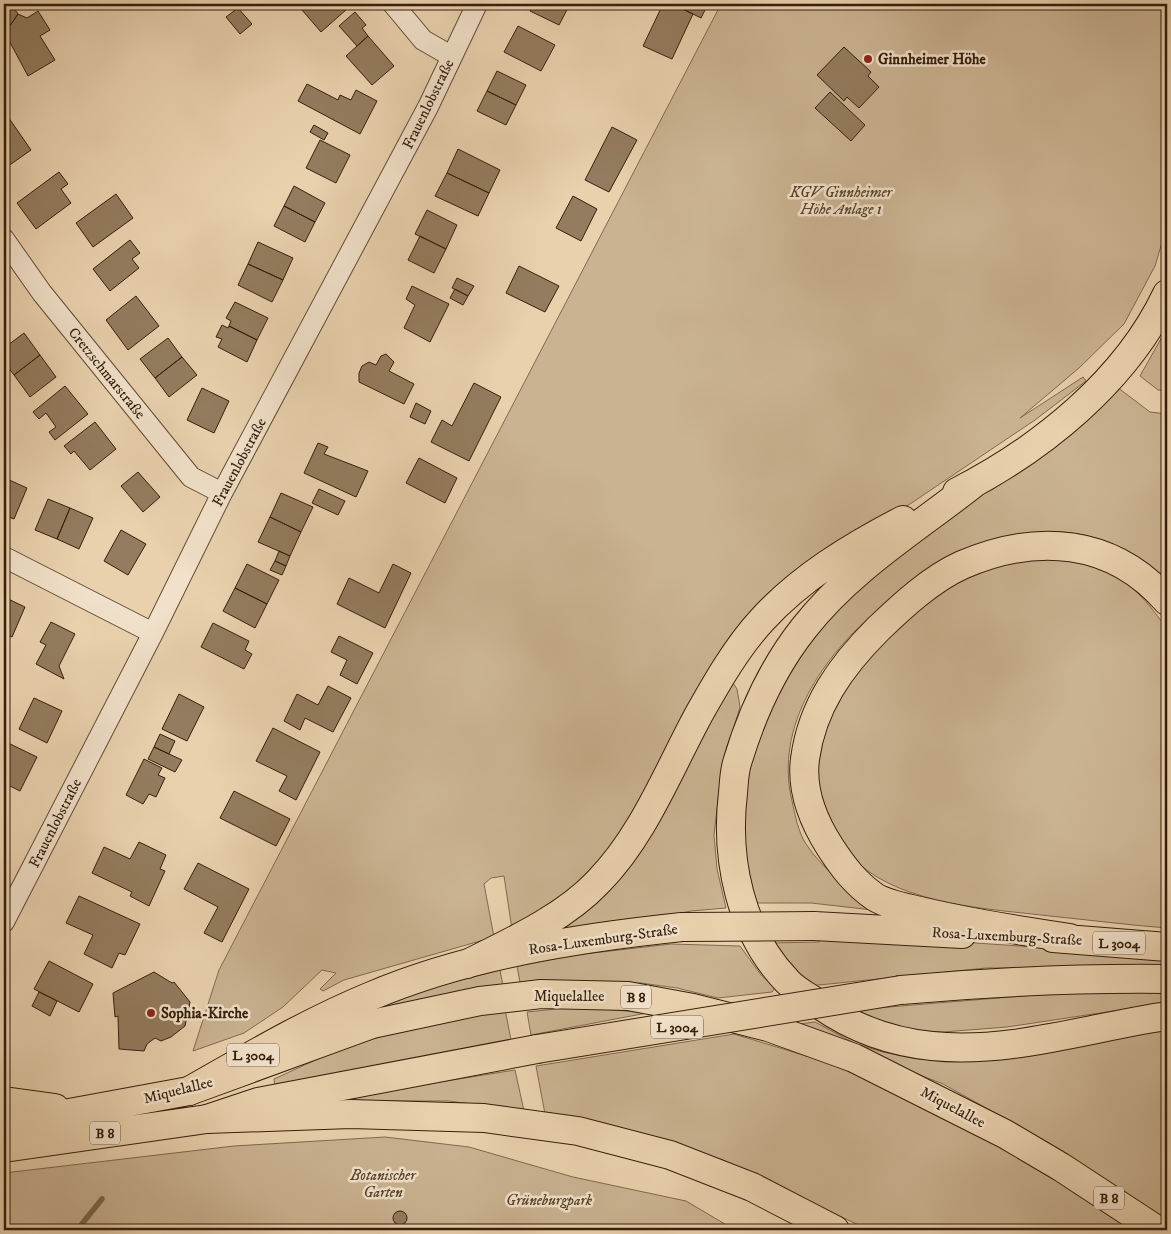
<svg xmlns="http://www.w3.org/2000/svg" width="1171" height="1234" font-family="'IM FELL DW Pica',serif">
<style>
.green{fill:#cab392;stroke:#80694e}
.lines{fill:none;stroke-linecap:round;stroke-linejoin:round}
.stream{stroke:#7c654b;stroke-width:5.5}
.building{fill:#937c5f;stroke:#351f0a}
.minor-casing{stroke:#624c33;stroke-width:22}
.primary-casing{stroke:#351f0a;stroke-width:30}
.trunk-casing{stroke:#351f0a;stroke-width:30}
.minor{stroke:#f1e1ca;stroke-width:20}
.primary{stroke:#e9d1ae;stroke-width:28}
.trunk{stroke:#e9d1ae;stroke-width:28}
.trunk-bridge-casing{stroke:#351f0a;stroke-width:30;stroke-linecap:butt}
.trunk-bridge{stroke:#e9d1ae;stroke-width:28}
.poi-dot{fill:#8f2418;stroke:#f1e1ca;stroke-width:2}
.labels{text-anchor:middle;stroke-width:5;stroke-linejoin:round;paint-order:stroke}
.shield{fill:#f1e1ca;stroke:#6d5944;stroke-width:1}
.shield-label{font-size:14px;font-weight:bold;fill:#351f0a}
.poi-label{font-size:15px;font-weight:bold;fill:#351f0a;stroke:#f1e1ca;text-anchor:start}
.street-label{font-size:15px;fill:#351f0a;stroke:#f1e1ca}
.park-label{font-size:15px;font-style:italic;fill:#5a442c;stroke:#f1e1ca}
</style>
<rect width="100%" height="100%" fill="#e9d1ae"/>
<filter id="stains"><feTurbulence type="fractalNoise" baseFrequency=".004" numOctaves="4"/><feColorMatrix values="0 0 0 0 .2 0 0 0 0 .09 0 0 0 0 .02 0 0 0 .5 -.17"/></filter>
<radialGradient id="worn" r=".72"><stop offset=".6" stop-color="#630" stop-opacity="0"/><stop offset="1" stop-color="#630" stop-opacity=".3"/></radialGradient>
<path class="green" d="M721,4H1167V226L1155,266L1124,324L1079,368L1020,418L1083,377L1086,381L1035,420L910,504L870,526L785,587L635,820L588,879L512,929L504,876L491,878L484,884L494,937L344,980L323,991L320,989L336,973L322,970L283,1007L244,1033L193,1051L219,970Z
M1167,328V391L1158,390L1140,376Z
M1117,387L1150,412L1167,414V583C1117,528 1041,518 974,549C956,557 940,570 923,581C909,590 892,598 879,609C823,656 774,726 792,801C795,814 798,832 806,844C823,870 850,889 873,910L811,903H750L743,869L746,774L774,693L805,644L864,582Z
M1066,556C1119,572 1135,584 1167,629V928C1128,925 1089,920 1050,916C990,909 906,905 859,864C826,833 807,784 820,739C822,730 827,722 830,713C834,705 837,695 842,688C870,647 925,597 970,575C1000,561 1035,559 1066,556Z
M729,677L737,689L740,707L721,773L714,835L717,869L726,908L691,911L549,939Z
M822,938L946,941L1167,956V967L986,968L809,986L770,943L819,942Z
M671,944L740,946L761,975L775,988L772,992L718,998L677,988L641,983L521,988L517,966L575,955Z
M500,970L504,991L346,1016L372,1003Z
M1167,989V1003L1007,1027L943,1032L905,1030L852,1010L1059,993Z
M566,1008H592L647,1013L531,1035L527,1012Z
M505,1009L511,1040L275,1088L274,1079L322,1057L388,1034Z
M815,1022L856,1044L883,1052L920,1059L956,1060L1167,1028V1226L1049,1143L943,1084L790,1025Z
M734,1034L826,1062L887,1088L998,1141L1134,1230H869L723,1160L653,1137L545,1114L536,1066Z
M515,1070L524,1111L449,1101H343L346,1097Z
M385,1137L469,1147L573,1177L686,1201L735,1230H4V1173L234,1146Z"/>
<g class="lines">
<path class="stream" d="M77,1230L102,1199"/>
</g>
<path class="building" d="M4,4H11L18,14L5,33Z
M310,4H343L347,9L321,32L302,10Z
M534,4H570L559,25L530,11Z
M663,4H671L693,14L672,59L643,46Z
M688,4H708L701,18L685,10Z
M238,8L252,24L240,34L226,17Z
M38,11L50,30L40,36L55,60L28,76L5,33L18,14L27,18Z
M355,12L366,25L362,28L368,36L357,46L339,26Z
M518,26L555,45L541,71L504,52Z
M368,36L394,66L372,85L346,56Z
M844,47L871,72L868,76L879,87L859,108L847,97L844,101L817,75Z
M497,71L526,85L516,105L487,91Z
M307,84L338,100L340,95L351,100L356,90L377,101L360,134L298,101Z
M487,91L516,105L506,125L477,111Z
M830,92L865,125L851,141L815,108Z
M4,111L31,150L4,169Z
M314,125L328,133L324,140L310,132Z
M612,127L637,140L609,192L585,180Z
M320,140L350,155L336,183L306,168Z
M458,149L500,170L489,193L447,173Z
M59,172L68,184L61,189L71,203L36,229L17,203Z
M447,173L489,193L478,216L435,196Z
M294,186L325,203L315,222L284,206Z
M116,194L133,218L93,247L76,223Z
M573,196L597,209L581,241L556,228Z
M284,206L315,222L305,242L274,226Z
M427,210L457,225L446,249L415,234Z
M420,236L446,249L434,273L408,260Z
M130,240L140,253L132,259L139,268L110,291L93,269Z
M258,242L293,258L283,280L248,264Z
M248,264L283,280L272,302L238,285Z
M519,266L559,286L545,312L506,293Z
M457,278L474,286L468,296L452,288Z
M412,286L449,304L430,342L404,328L415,305L406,299Z
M455,289L468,296L463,305L450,298Z
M136,296L159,326L128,350L106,320Z
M235,302L268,318L257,340L229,326L231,321L226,318Z
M222,325L228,328L229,326L257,340L247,362L218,347L222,339L216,337Z
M24,333L40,355L14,375L4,362V348Z
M168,338L182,357L155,378L140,359Z
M386,354L394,362L389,371L414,384L404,404L359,382V373L362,366L369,362L376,365L381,356Z
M40,355L56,377L30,397L14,375Z
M182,357L197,375L169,397L155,378Z
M474,383L501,397L469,461L431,442L442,420L452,426Z
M65,386L88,414L55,440L49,432L56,427L46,413L39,419L33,412Z
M202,388L229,401L214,433L187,420Z
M416,403L431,411L425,424L410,417Z
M95,422L116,449L90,470L74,451L71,454L64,446Z
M318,443L328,447L324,454L368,471L356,497L304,473Z
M419,458L457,478L445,503L406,483Z
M138,472L160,497L143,512L121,486Z
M7,479L27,488L14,519L4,515V486Z
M319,489L345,501L338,515L312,503Z
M281,493L313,507L301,532L270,517Z
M48,499L70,508L57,539L35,530Z
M70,508L93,518L79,549L57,539Z
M270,517L301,532L290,556L258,542Z
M121,530L146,544L128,575L104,561Z
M279,551L290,556L286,566L275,561Z
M275,561L286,566L282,575L270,570Z
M247,564L279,580L267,604L235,588Z
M393,564L411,573L385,628L337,604L349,578L379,593Z
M235,588L267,604L255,628L223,611Z
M4,597L25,607L12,637L4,633Z
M51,622L75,634L59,666L64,679L36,664L46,645L40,642Z
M213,623L249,641L245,650L252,654L244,669L201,647Z
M339,636L373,653L357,684L340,675L347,660L331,652Z
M328,686L351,698L333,732L305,718L300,730L284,721L297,694L318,705Z
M179,694L204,707L187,741L162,729Z
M34,698L62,711L47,743L19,729Z
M273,728L320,752L296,800L279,791L287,776L256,761Z
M160,734L175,741L169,754L154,747Z
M6,742L37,757L20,791L4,783V747Z
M154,747L182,760L175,772L148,759Z
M144,759L162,768L158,775L165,778L156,797L149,794L143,804L126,795Z
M234,791L290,819L276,846L220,818Z
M139,842L166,855L160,869L165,871L149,906L130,896L132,892L92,873L104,847L130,859Z
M198,863L249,889L222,942L204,933L218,907L184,889Z
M79,896L140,924L125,955L119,953L112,968L84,954L93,935L66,923Z
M49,961L93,984L79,1012L34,989Z
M154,972L172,983L174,982L190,1002L185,1026L171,1037L161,1041L155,1038L147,1044L144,1051L119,1049L118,1016L115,1017L113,993Z
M39,992L57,1001L50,1016L32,1006Z
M393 1218a7 7 0 1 1 14 0a7 7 0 1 1-14 0Z"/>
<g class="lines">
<defs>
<path id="minor" d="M393,4L423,40L451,56
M4,239L42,293L191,477L222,493
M4,557L153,633
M4,922L153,633L222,493L428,107L477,4"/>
<path id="primary" d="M4,1101L55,1108
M4,1125L189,1091L372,1024L480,1001L541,994L628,996L693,1008L768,1027L854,1058L1005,1134L1061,1167L1157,1230
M4,1148L207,1119L351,1114L484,1118L578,1131L670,1155L752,1187L835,1230"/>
<path id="trunk" d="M973,484C916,529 850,569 804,628C773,667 751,716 737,763C734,773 734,783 733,793C725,859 740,932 787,981C796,991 809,997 820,1005C853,1028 892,1042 932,1046C1010,1054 1091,1027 1167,1016
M957,492C1041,449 1126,381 1167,294
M814,926L962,934
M1053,938L1167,947
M1070,938C1021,931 972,923 924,912C909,908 888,905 875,897C855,883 843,867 830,847C814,822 801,790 805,759C812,706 841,666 878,629C902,606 931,579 962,565C1036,533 1112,538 1167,601
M467,964C511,942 564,918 598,882C644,835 668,771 699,714C717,682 737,647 762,620C801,577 853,546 903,520
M901,990C990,982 1078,978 1167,979
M189,1091C249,1057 308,1022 371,996C468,955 577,938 682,927
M207,1119L258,1102L537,1049"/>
</defs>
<use href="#minor" class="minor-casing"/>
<use href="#primary" class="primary-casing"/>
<use href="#trunk" class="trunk-casing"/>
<use href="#minor" class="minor"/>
<use href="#primary" class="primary"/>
<use href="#trunk" class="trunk"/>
<defs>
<path id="trunk-bridge" d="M682,927L814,926
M537,1049L901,990"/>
</defs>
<use href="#trunk-bridge" class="trunk-bridge-casing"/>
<use href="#trunk-bridge" class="trunk-bridge"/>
</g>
<g class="poi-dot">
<circle cx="868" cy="59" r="5"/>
<circle cx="151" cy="1013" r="5"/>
</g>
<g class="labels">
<g class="shield">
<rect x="1093" y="931.5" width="52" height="23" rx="4"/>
<rect x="621" y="985.5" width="30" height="23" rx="4"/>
<rect x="651" y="1015.5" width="52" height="23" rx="4"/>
<rect x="227" y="1043.5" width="52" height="23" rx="4"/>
<rect x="90" y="1121.5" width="30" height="23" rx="4"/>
<rect x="1094" y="1186.5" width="30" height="23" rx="4"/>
</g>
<g class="shield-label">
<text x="1119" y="948">L 3004</text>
<text x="636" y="1002">B 8</text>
<text x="677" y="1032">L 3004</text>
<text x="253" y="1060">L 3004</text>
<text x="105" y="1138">B 8</text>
<text x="1109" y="1203">B 8</text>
</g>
<g class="poi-label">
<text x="878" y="64">Ginnheimer Höhe</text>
<text x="161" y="1018">Sophia-Kirche</text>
</g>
<g class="street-label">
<text transform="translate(428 104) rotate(-64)" y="5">Frauenlobstraße</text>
<text transform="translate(107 373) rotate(51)" y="5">Cretzschmarstraße</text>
<text transform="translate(239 462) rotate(-62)" y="5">Frauenlobstraße</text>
<text transform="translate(55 823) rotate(-63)" y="5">Frauenlobstraße</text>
<text transform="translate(1007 936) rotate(3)" y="5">Rosa-Luxemburg-Straße</text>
<text transform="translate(603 939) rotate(-8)" y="5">Rosa-Luxemburg-Straße</text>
<text x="569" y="1001">Miquelallee</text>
<text transform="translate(178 1090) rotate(-14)" y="5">Miquelallee</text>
<text transform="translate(953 1107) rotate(28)" y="5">Miquelallee</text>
</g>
<g class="park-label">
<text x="841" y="197">KGV Ginnheimer<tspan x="841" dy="17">Höhe Anlage 1</tspan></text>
<text x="383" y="1180">Botanischer<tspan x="383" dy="17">Garten</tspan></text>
<text x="549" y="1205">Grüneburgpark</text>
</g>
</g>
<rect width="1171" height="1234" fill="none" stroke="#e9d1ae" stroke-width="20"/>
<rect x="5" y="5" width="1161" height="1224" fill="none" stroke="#351f0a" stroke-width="2.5"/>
<rect x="10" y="10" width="1151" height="1214" fill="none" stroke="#351f0a"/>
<rect width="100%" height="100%" filter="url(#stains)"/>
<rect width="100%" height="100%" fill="url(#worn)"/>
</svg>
